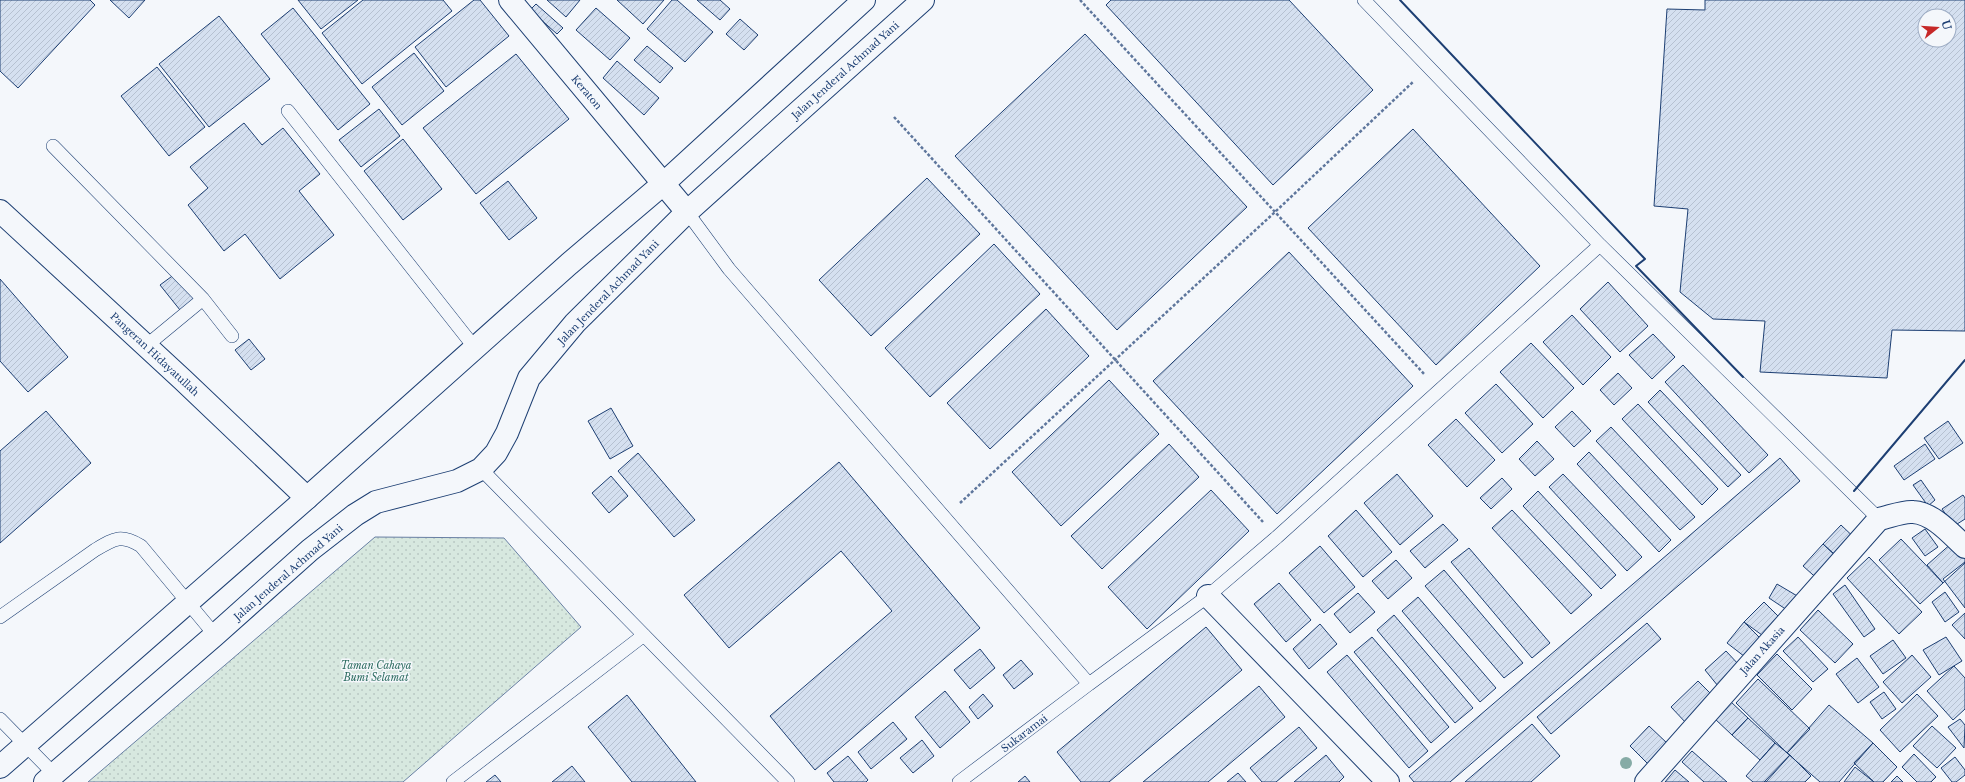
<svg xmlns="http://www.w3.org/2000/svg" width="1965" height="782" font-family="'Libre Baskerville',serif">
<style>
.park{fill:url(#park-dots);stroke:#687fa3}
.building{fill:url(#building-hatch);stroke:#1d3f73;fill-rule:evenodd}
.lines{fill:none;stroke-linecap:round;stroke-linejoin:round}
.service-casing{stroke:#1d3f73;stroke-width:14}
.minor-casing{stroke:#1d3f73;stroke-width:24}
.tertiary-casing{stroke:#1d3f73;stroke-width:24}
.trunk-casing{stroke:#1d3f73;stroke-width:24}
.path{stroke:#5e769c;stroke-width:2.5;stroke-dasharray:3 2;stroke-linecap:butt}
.service{stroke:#f4f7fb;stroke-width:13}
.minor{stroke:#f4f7fb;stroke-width:22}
.tertiary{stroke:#f4f7fb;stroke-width:22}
.trunk{stroke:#f4f7fb;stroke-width:22}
.wall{stroke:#1d3f73;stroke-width:2}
.tree{fill:#86aba6}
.labels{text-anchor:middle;stroke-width:3;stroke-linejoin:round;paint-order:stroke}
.street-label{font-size:10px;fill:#1d3f73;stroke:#f4f7fb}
.park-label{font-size:10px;font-style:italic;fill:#2c6c60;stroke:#f4f7fb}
</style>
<defs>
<pattern id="park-dots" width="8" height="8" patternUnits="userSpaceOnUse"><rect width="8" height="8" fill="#d7e8df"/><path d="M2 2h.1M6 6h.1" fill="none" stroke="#b8c8c3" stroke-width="1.8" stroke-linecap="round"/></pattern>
<pattern id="building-hatch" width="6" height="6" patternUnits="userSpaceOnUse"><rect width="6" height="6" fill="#d5e0f0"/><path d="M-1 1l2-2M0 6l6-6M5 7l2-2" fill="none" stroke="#b6c1d1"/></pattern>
</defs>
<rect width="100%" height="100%" fill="#f4f7fb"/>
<path class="park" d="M375,537L504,538L581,627L403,782H88Z"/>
<path class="building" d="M0,0H90L95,5L18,88L0,71Z
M110,0H145L129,18Z
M298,0H358L321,29Z
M363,0H443L452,11L362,84L322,33Z
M474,0H480L509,36L446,87L415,47Z
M547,0H580L566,17Z
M617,0H664L643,24Z
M672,0H677L713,32L685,62L647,29Z
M697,0H720L730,9L720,20Z
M1111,0H1289L1373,90L1273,185L1106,5Z
M1705,0H1965V331L1892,330L1887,378L1760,372L1765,321L1713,319L1680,292L1688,209L1654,206L1667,9L1705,10ZM1925,16H1949V40H1925Z
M536,4L563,28L557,34L530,10Z
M293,8L370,104L338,130L261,34Z
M596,8L630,38L610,60L576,30Z
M219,16L270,79L209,127L159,64Z
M740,19L758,35L744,50L726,34Z
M1085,34L1247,207L1117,330L955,156Z
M647,46L673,68L660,83L634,60Z
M414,53L444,91L402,125L372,87Z
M516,54L569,119L476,194L423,128Z
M617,61L659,98L644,115L603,78Z
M157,67L205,127L169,156L121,96Z
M379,109L400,136L361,167L339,140Z
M244,123L262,145L283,128L320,174L299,191L334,235L280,279L245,234L224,251L188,205L208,188L190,167Z
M1413,129L1540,266L1436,365L1308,228Z
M403,139L442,189L403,220L364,171Z
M927,178L980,234L871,336L819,280Z
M508,181L537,218L509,240L480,203Z
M994,244L1040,294L930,397L885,348Z
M1289,252L1413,386L1277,514L1153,381Z
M175,274L195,298L180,310L160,285Z
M0,279L68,357L28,392L0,361Z
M1608,282L1648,326L1620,352L1580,309Z
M1046,309L1089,356L990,449L947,403Z
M1572,315L1611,357L1583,385L1543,342Z
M1653,334L1675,357L1652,379L1629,355Z
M249,339L265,359L251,370L235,350Z
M1531,343L1574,388L1543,418L1500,372Z
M1683,365L1768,455L1749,473L1665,382Z
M1618,373L1632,388L1614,405L1600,390Z
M1109,380L1159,434L1061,526L1012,472Z
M1496,384L1533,424L1502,453L1465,413Z
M1660,390L1741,475L1728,487L1648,402Z
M1638,404L1718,489L1702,505L1622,419Z
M611,408L633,446L610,459L588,421Z
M46,411L91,463L0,543V451Z
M1572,411L1591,431L1574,447L1555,427Z
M1456,419L1495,460L1467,487L1428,445Z
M1948,421L1963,443L1939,459L1924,438Z
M1611,427L1695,517L1680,530L1596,441Z
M1537,441L1554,459L1535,476L1519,459Z
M1169,444L1199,477L1102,569L1071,536Z
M1925,444L1935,459L1904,480L1894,466Z
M1589,452L1671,540L1659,552L1577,464Z
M638,453L695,520L674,537L618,471Z
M1780,458L1800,481L1450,782H1414L1409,776Z
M839,462L980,628L815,770L770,716L892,611L841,551L729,648L684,595Z
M1397,474L1433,516L1400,545L1364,503Z
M1563,474L1642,557L1627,571L1549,487Z
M611,476L628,496L609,513L592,493Z
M1502,478L1512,489L1491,509L1480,498Z
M1921,480L1935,500L1928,506L1913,485Z
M1211,490L1249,531L1147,629L1108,587Z
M1538,491L1616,575L1601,589L1523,506Z
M1963,495L1965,498V519L1954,526L1942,509Z
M1356,510L1392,552L1363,577L1328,536Z
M1512,510L1592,595L1571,614L1492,528Z
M1443,524L1458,540L1425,568L1410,551Z
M1841,525L1860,543L1842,562L1823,544Z
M1925,529L1938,547L1925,556L1912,538Z
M1901,539L1943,583L1920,604L1879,560Z
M1953,542L1965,555V563L1943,583L1927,565Z
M1823,544L1842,561L1822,583L1803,566Z
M1320,546L1355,587L1324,613L1289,573Z
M1469,548L1550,643L1532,658L1451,562Z
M1869,557L1922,612L1899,634L1847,578Z
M1396,560L1412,578L1388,599L1372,581Z
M1965,562V608L1943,579Z
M1444,570L1523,663L1504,678L1425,586Z
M1279,583L1311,620L1286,642L1254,604Z
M1777,584L1799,597L1790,612L1769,598Z
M1845,585L1875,629L1864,637L1833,594Z
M1945,592L1959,612L1945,622L1932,602Z
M1358,593L1375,612L1350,633L1334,614Z
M1418,597L1496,688L1480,702L1402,611Z
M1764,602L1783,621L1763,641L1744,622Z
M1818,610L1853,644L1835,663L1800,630Z
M1965,613V639L1952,625Z
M1394,615L1473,708L1455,723L1377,630Z
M1744,622L1766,638L1749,660L1727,643Z
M1647,623L1661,639L1551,734L1537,717Z
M1320,624L1337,644L1309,669L1293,649Z
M1206,627L1242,670L1109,782H1081L1057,752Z
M1372,637L1449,727L1431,743L1354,652Z
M1798,637L1828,669L1813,682L1783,651Z
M1946,637L1962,661L1939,675L1923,650Z
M1893,640L1906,658L1883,674L1870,656Z
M980,649L995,668L970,689L954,670Z
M1726,651L1740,666L1718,686L1705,670Z
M1777,654L1812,689L1792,710L1757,675Z
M1347,655L1428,751L1409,768L1327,672Z
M1912,655L1931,677L1902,703L1883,682Z
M1857,658L1879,687L1858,703L1836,674Z
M1021,660L1033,674L1014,689L1003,675Z
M1954,666L1965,678V709L1953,720L1927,691Z
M1758,679L1810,729L1787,753L1736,703Z
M1698,681L1714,697L1687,724L1671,707Z
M1259,686L1285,717L1208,782H1143Z
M945,691L970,722L940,748L915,717Z
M1884,692L1896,709L1882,719L1870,702Z
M983,694L993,706L978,719L969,707Z
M1917,694L1938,716L1900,752L1880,730Z
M627,695L696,782H632L588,727Z
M1730,701L1748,718L1732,735L1714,718Z
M1829,705L1873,743L1839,782H1820L1787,753Z
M1748,718L1775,743L1760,760L1732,735Z
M1960,719L1965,725L1964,748L1948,727Z
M893,722L907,739L871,769L858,752Z
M1532,724L1560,756L1531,782H1465Z
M1649,726L1668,744L1648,764L1630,746Z
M1932,726L1956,748L1937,768L1913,746Z
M1299,727L1317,748L1276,782H1262L1250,768Z
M922,740L934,756L913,773L900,758Z
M1775,743L1790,755L1766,782H1753L1746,776Z
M1873,743L1897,767L1883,782H1874L1854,763Z
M1692,751L1727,782H1704L1682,762Z
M1914,754L1936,777L1931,782H1917L1902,767Z
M1326,755L1344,777L1339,782H1294Z
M1790,755L1811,776L1805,782H1764Z
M848,756L868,780L866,782H834L827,773Z
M1955,757L1965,770V775L1956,782H1952L1941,768Z
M572,766L585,782H552Z
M1855,767L1874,782H1844Z
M1675,770L1689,782H1665Z
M1238,773L1246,782H1227Z
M495,775L501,782H486Z
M1025,776L1030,782H1018Z
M1897,776L1903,782H1891Z"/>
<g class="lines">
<defs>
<path id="service" d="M1364,0L1600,245L1879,519
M288,111L475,348
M53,146L203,299L232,336
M687,212L729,269L1089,684L1208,596L1277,537L1600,245
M146,346L203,299
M481,469L788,782
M0,617L95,550C115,538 121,534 141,546L215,635
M0,719L54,774
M453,782L644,635
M959,782L1089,684"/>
<path id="minor" d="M1208,596L1388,782
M1646,782L1879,519C1889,517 1903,511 1913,512C1933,513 1951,534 1965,547"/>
<path id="tertiary" d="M510,0L687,212
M0,211L183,380L307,498"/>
<path id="trunk" d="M0,767L307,498L569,264L663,184L864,0
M45,782L215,635L310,550L355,515L376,502L457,481L481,469L496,453L507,433L529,378L575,323L687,212L923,0"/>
</defs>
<use href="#service" class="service-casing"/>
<use href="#minor" class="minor-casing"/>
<use href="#tertiary" class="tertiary-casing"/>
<use href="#trunk" class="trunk-casing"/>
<path class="path" d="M1080,0L1425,375
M894,117L1263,522
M960,503L1275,212L1414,81"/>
<use href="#service" class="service"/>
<use href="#minor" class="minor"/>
<use href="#tertiary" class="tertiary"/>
<use href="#trunk" class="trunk"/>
<path class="wall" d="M1400,0L1645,259L1636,266L1743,377
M1854,491L1965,360"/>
</g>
<circle class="tree" cx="1626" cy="763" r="6"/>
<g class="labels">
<g class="street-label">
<text transform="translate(845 70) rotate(-42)" y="4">Jalan Jenderal Achmad Yani</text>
<text transform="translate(587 92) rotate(50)" y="4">Keraton</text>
<text transform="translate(608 292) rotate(-46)" y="4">Jalan Jenderal Achmad Yani</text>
<text transform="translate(155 354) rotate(43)" y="4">Pangeran Hidayatullah</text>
<text transform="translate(288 572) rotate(-41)" y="4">Jalan Jenderal Achmad Yani</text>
<text transform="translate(1762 650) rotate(-48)" y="4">Jalan Akasia</text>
<text transform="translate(1024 733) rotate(-37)" y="4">Sukaramai</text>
</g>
<g class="park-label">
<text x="376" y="669">Taman Cahaya<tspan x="376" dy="12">Bumi Selamat</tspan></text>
</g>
</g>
<g transform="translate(1937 28) rotate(73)"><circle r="19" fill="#f4f7fb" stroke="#9eadc5"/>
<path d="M0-3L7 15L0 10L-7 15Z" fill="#c62828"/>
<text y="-6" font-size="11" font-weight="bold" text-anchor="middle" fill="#1d3f73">U</text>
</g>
</svg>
